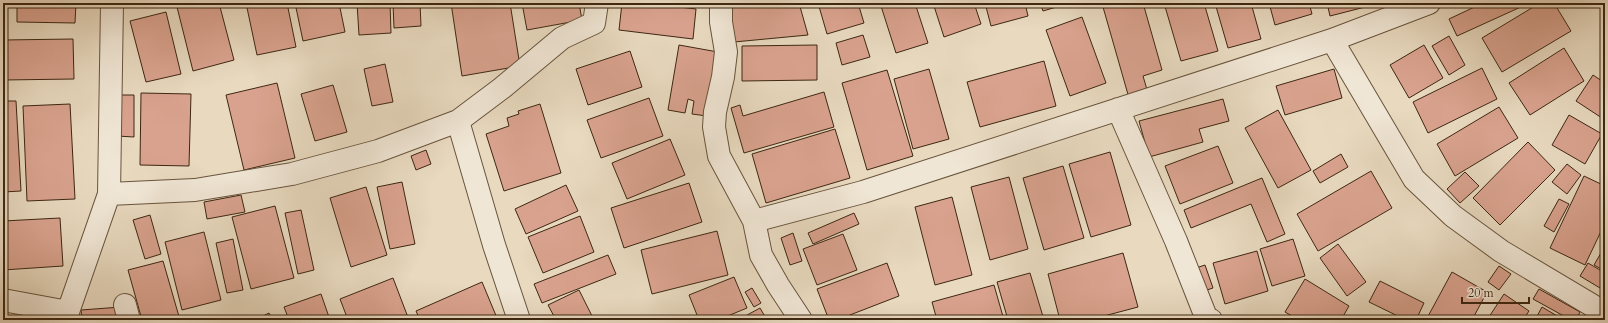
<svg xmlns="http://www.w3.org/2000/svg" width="1608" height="323" font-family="Cardo,serif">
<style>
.building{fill:#d9a28e;stroke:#3d2712}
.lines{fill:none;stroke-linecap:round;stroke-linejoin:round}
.minor-casing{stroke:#68543d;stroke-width:24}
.minor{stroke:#f0e6d5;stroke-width:22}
</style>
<rect width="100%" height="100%" fill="#e8d9bf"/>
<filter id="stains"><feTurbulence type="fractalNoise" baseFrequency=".005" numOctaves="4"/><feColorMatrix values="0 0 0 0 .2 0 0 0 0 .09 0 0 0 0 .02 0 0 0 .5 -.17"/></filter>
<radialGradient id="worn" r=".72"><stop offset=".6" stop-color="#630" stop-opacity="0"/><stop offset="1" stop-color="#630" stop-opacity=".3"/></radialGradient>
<path class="building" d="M17,3H76L75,23L17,22Z
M176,3H219L234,60L193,71Z
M246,3H287L296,47L257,55Z
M295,3H339L345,32L303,41Z
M357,3H390L391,33L359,35Z
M393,3H420L421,26L394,28Z
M451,3H510L520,66L462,76Z
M522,3H579L582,20L527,30Z
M622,3H647L696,9L693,39L619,30Z
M727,3H799L808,35L734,42Z
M818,3H858L864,23L827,34Z
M880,3H915L928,43L896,53Z
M933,3H974L981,24L944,37Z
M985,3H1025L1028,16L991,26Z
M1040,3H1070L1043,11Z
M1119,3H1143L1162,70L1143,76L1148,93L1129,98L1103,7Z
M1164,3H1204L1218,51L1181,61Z
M1215,3H1251L1261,39L1228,48Z
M1269,3H1309L1312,14L1275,25Z
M1327,3H1372L1373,5L1330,16Z
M1483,3H1522L1523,6L1457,36L1449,19Z
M1540,3H1554L1571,31L1502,72L1482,38Z
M166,12L181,74L146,82L130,21Z
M1082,17L1106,83L1070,96L1046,30Z
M863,35L870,57L842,65L836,43Z
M1449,36L1465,65L1449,75L1432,46Z
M73,39L74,79L3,80V40Z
M679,45L718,52L707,116L692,114L694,101L688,99L685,113L668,110Z
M817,45V80L742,81V46Z
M1424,45L1443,78L1409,98L1390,65Z
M1564,48L1584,81L1530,115L1509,83Z
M630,51L642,87L588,105L576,69Z
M1044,61L1056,106L980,127L967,82Z
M385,64L393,102L372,106L364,69Z
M1482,68L1497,99L1428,133L1413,102Z
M929,69L949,139L913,149L894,79Z
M1334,69L1342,98L1285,115L1276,86Z
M887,70L913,156L867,170L842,83Z
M1593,75L1605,83V120L1576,101Z
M277,83L295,158L244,170L226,95Z
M333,85L347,132L315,141L301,94Z
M824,92L834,127L744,153L731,108L740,105L743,116Z
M141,93L191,94L189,166L140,165Z
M118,95H134V137L117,136Z
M649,98L663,136L601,158L587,120Z
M1223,99L1229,121L1199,129L1203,142L1149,157L1139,121Z
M3,101H16L21,191L3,192Z
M70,104L75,199L27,201L23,106Z
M540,104L561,173L504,191L486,134L509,126L507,118L519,114L518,111Z
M1499,107L1518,138L1455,176L1437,144Z
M1278,110L1311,170L1278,188L1245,128Z
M1569,115L1602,134L1585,164L1552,145Z
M835,129L850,178L766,203L752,154Z
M670,139L685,175L627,199L612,163Z
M1528,142L1555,170L1500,225L1473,198Z
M1218,146L1233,183L1180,204L1165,166Z
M426,150L431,164L416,170L411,156Z
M1110,152L1131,225L1091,237L1069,164Z
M1341,154L1348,167L1320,183L1313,171Z
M1567,164L1581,175L1567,194L1552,182Z
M1063,166L1084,238L1044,250L1023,178Z
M1371,171L1392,208L1318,251L1297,214Z
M1465,172L1479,186L1460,203L1447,189Z
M1584,176L1605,186V223L1585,265L1550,248Z
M1009,177L1028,249L990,260L971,187Z
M1262,178L1285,234L1267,242L1251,204L1191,228L1184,210Z
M402,182L415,244L390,249L377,187Z
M689,183L702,222L624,248L611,208Z
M566,185L578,211L526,234L515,209Z
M366,187L387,255L351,267L330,198Z
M241,195L245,212L207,219L204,202Z
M952,197L972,275L935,285L915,207Z
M1559,199L1569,204L1554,232L1544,226Z
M275,206L294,278L251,289L232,217Z
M301,210L314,270L298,274L285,213Z
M854,213L859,224L813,244L808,233Z
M150,215L161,254L145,259L133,220Z
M580,216L594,252L543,273L528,237Z
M60,218L63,266L3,270V221Z
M717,231L728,275L652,294L641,250Z
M204,232L221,300L182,310L165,242Z
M793,233L802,261L790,265L781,238Z
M843,234L857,270L817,285L803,249Z
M233,239L243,290L227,293L216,243Z
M1293,239L1305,276L1272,286L1260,249Z
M1338,244L1366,282L1347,296L1320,258Z
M1605,246V271L1594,265Z
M1257,251L1268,291L1225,304L1213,263Z
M1123,253L1138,307L1089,320H1060L1048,274Z
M608,255L616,274L542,303L534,284Z
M163,261L180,320H142L128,270Z
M887,263L899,296L837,320H829L817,289Z
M1588,263L1605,273V291L1580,276Z
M1205,265L1213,288L1201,292L1193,269Z
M1499,266L1511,274L1499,290L1488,282Z
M1452,272L1487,292L1472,320H1426Z
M1030,273L1044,320H1008L997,282Z
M734,277L747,308L718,320H699L689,295Z
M393,278L409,320H348L340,299Z
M1305,279L1349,306L1341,320H1299L1285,312Z
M1380,281L1424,303L1416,320H1406L1369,302Z
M482,282L497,318L492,320H420L416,311Z
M994,285L1004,320H937L932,302Z
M752,288L761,303L754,307L745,292Z
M1539,289L1580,312L1576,320H1571L1533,299Z
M579,290L594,320H556L548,305Z
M321,294L330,320H289L284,307Z
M1504,294L1529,311L1523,320H1487Z
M121,307L122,320H82L81,310Z
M1542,307L1564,320H1535Z
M760,308L767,320H738Z
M269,313L273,320H255Z"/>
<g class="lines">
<defs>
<path id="minor" d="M721,3V22L726,52L723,77L715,112L714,127L719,156L754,221L761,255L778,285L801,320
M1332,40L1414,179L1453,216L1501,251L1605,313
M1118,109L1176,241L1206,317L1211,320
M458,121L494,245L519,320
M109,194L195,190L292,174L378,151L458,121L502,88L562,38L594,23L597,3
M754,221L863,192L1332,40L1429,3
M3,300L68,312
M125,305L129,320
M68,320V312L109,194L112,3"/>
</defs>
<use href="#minor" class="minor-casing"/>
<use href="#minor" class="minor"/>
</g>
<rect width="1608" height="323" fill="none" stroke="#e8d9bf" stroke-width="16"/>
<rect x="4" y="4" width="1600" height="315" fill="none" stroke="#3d2712" stroke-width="2"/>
<rect x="8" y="8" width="1592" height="307" fill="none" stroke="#3d2712"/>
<path d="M1462 297v6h67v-6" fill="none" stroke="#3d2712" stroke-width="2"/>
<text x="1468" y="297" font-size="12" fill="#3d2712" stroke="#f0e6d5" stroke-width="3" paint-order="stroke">20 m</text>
<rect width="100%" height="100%" filter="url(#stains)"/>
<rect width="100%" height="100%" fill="url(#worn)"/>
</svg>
